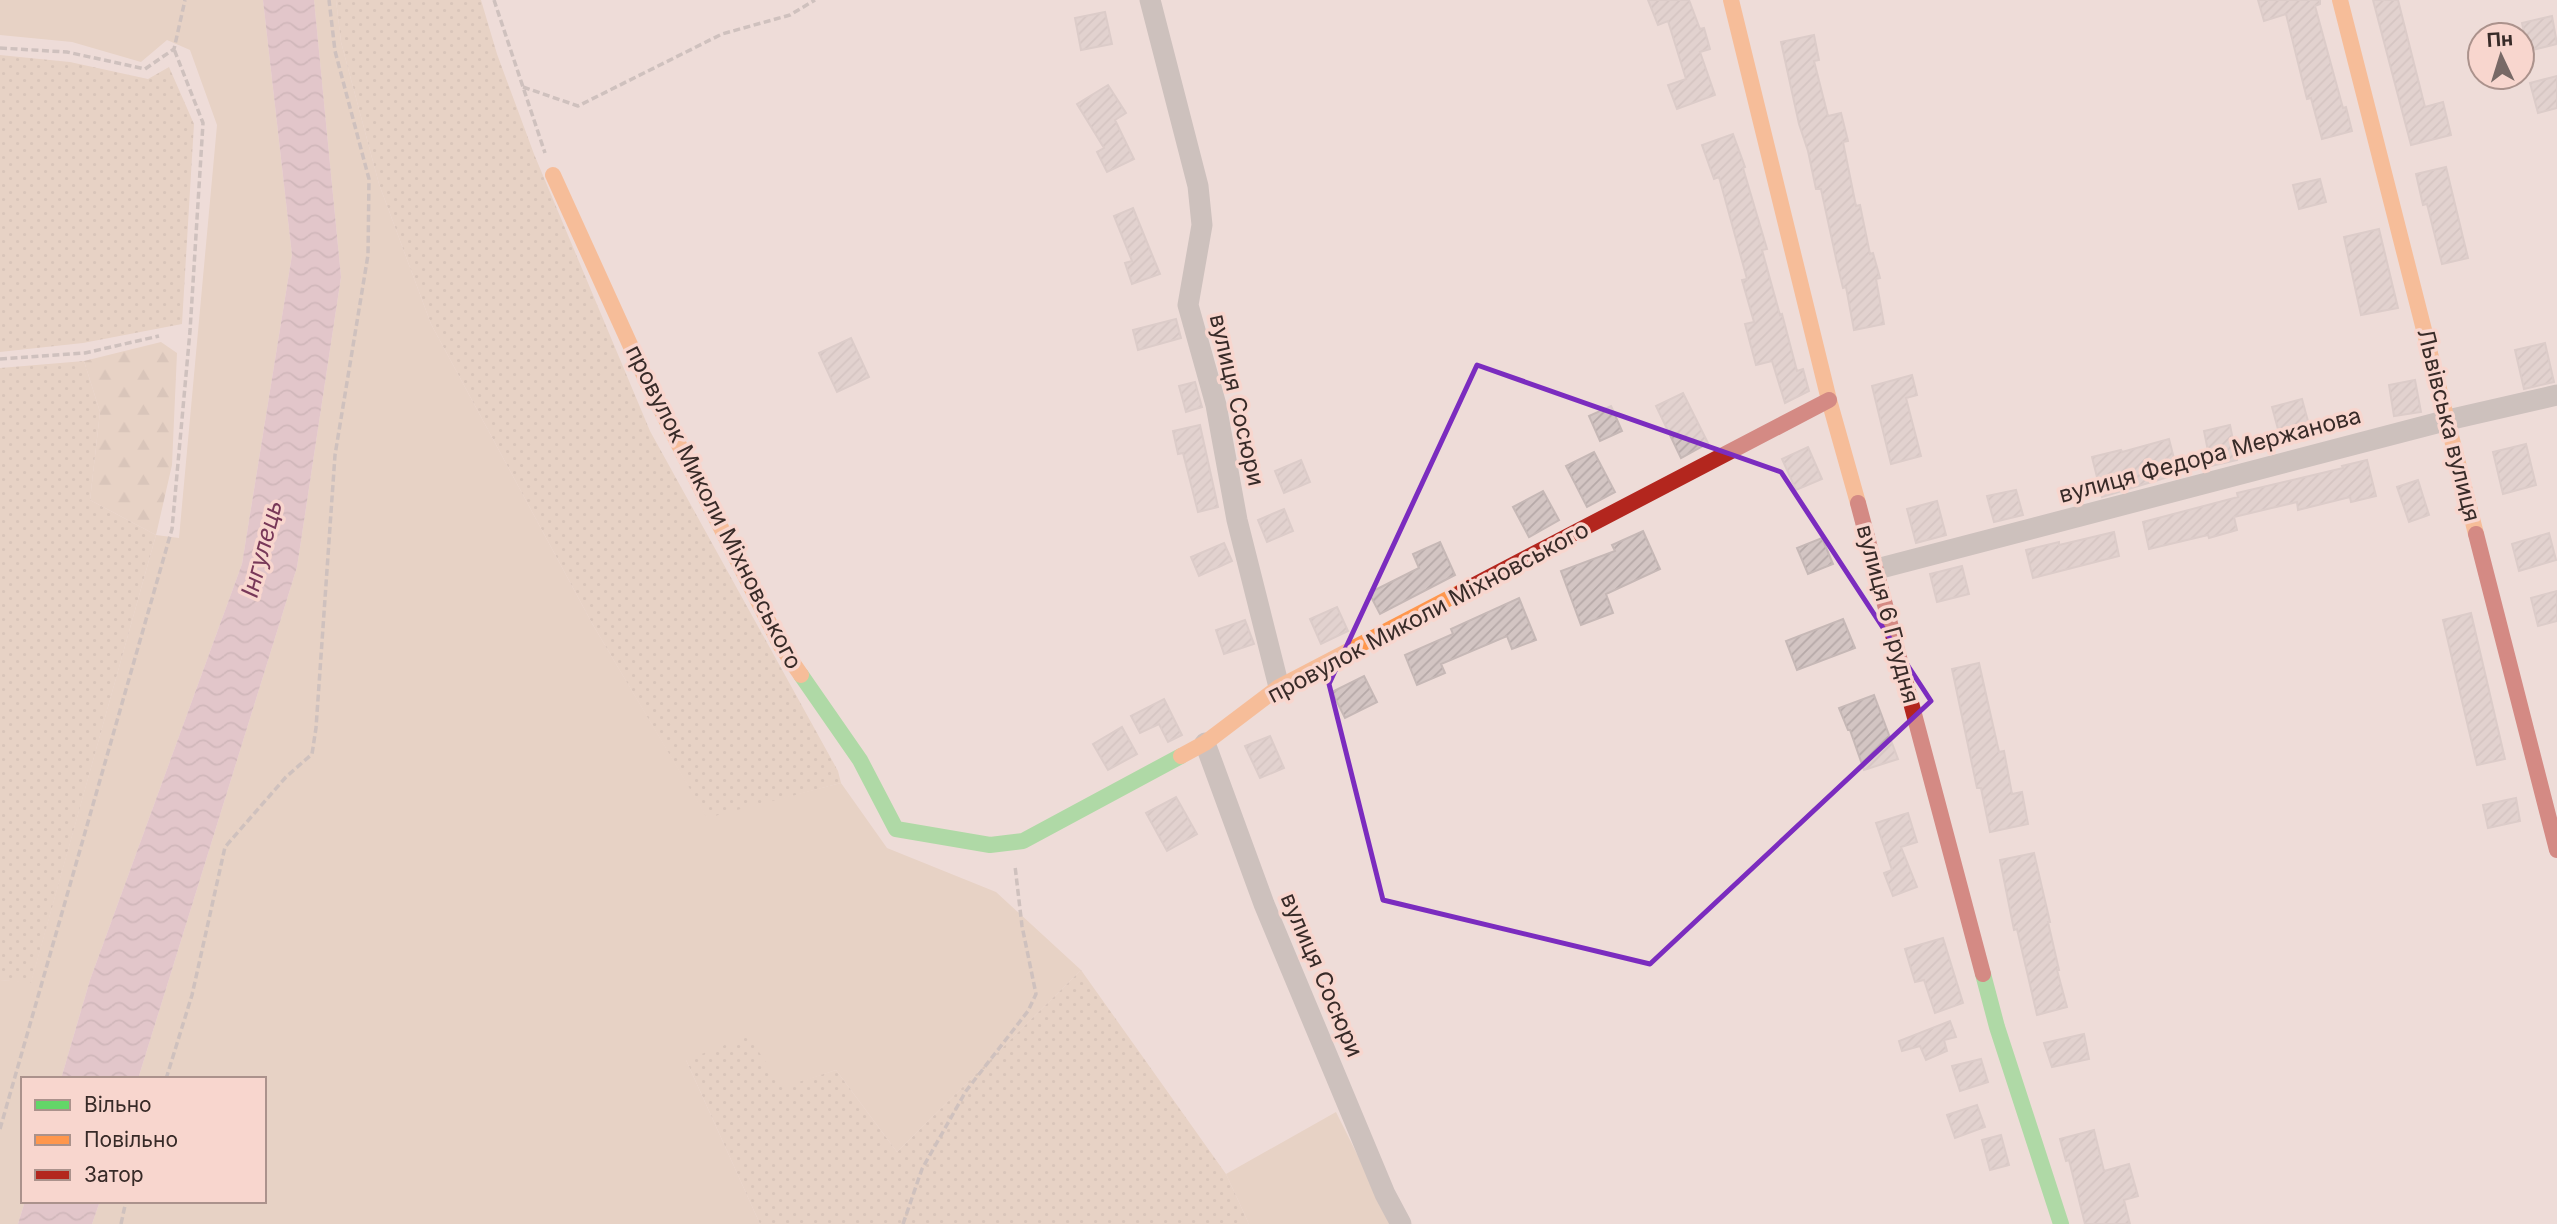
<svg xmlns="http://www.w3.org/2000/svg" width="2557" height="1224" font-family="Inter,sans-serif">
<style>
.grass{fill:#dec5ad}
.forest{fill:url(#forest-firs)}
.garden{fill:url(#garden-dots)}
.water{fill:url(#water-waves)}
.building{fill:url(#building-hatch);stroke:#c6b8b6;stroke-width:2}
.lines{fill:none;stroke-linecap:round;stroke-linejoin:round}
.path{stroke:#a8a09d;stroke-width:3.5;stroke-dasharray:7 3.5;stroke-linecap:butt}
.street{stroke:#a59f9c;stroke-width:21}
.fast{stroke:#63d668;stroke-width:16}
.slow{stroke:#ff974d;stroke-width:16}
.jam{stroke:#b3261e;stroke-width:16}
.marked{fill:none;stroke:#7b2cbf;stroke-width:5;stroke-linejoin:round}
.labels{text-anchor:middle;stroke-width:7;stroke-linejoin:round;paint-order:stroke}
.street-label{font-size:23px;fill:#382b28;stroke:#f8d6ce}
.water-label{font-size:24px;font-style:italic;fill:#783858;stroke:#f8d6ce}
</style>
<defs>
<pattern id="forest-firs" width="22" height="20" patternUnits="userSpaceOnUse" patternTransform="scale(1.75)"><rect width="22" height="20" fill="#dec5ad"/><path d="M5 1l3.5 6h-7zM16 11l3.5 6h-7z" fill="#bfa995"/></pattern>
<pattern id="garden-dots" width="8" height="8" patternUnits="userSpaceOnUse" patternTransform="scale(1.75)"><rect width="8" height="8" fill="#dec5ad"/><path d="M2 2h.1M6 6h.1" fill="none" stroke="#bfa995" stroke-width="1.8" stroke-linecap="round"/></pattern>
<pattern id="water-waves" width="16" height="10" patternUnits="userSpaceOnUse" patternTransform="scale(1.75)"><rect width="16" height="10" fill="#d3aab8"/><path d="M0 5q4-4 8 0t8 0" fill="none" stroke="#ac8b96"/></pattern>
<pattern id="building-hatch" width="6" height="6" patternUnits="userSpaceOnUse" patternTransform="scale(1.75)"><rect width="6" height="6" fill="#d3c5c3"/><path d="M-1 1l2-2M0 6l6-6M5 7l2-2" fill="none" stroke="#b6a9a8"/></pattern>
</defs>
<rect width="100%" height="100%" fill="#eedcd8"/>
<path class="grass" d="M0,0H263L292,255L242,564L90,980L61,1079H23V1201H25L18,1224H0V980L31,982L156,535L179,538L217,125L190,50L167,40L141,62L72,42L0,35Z
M314,0H336L341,42L379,184L431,324L593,625L707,817L841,783L887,848L996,892L1081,970L897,1152L836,1070L783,1088L686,1060L760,1224H92L100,1201H264V1079H138L297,567L341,277Z
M1336,1112L1392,1224H1249L1226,1174Z"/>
<path class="forest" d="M161,342L177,353L172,465L156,535L90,500L100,412L84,361Z"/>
<path class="garden" d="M336,0H481L497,54L534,154L650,431L838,771L841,783L707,818L593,625L431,324L379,184L341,42Z
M0,55L70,62L148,79L169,67L194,124L182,324L83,343L0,352Z
M84,361L100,412L90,500L156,535L31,983L0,980V368Z
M1081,970L1226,1174L1249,1224H760L686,1060L748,1036L783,1087L836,1070L897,1152Z"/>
<path class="water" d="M263,0H314L341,277L297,567L138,1079H61L90,980L242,564L292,255Z
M25,1201H100L92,1224H18Z"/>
<path class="building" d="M1648,0H1689L1700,29L1704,28L1710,49L1700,52L1715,95L1677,109L1668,85L1686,79L1668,21L1658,25Z
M2258,0H2320V4L2315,6L2343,108L2346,107L2352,131L2322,139L2311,98L2307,99L2286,14L2264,21Z
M2373,0H2398L2425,107L2443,102L2451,135L2411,145Z
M1105,12L1112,44L1081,50L1075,18Z
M2552,16L2557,44L2528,51L2522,23Z
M1814,35L1819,60L1814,61L1828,116L1841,113L1848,141L1843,142L1856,206L1860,205L1870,254L1873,253L1880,278L1876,279L1884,324L1854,330L1846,287L1843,288L1837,263L1821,189H1816L1808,151L1799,124L1781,42Z
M2557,76V108L2538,113L2530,83Z
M1108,85L1126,113L1115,120L1134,159L1107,172L1097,152L1104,148L1077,104Z
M1733,134L1745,167L1743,168L1767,249L1762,250L1780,315L1782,314L1797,371L1803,369L1809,391L1785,403L1772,361L1756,365L1745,324L1754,322L1742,280L1747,279L1719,177L1714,179L1702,145Z
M2446,167L2468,258L2442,264L2427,204L2423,205L2416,174Z
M2320,179L2326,202L2299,209L2293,185Z
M1133,208L1160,274L1132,284L1125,263L1132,261L1114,216Z
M2379,229L2398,308L2361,315L2344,237Z
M1176,319L1181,338L1138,350L1133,330Z
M851,338L869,377L837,392L819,353Z
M2545,343L2554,382L2524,389L2515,350Z
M1912,375L1917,395L1906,398L1921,456L1891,464L1872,386Z
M2415,380L2421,412L2394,416L2389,385Z
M1195,382L1202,407L1186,412L1179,386Z
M1683,393L1708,443L1681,458L1656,406Z
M2302,399L2312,436L2282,444L2272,407Z
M1611,406L1622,431L1600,441L1589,416Z
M1200,425L1218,507L1198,512L1183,453L1178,454L1173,431Z
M2230,425L2237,460L2211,466L2204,431Z
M2169,439L2178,474L2102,497L2092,457L2121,450L2122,452Z
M2526,444L2536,485L2503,494L2493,452Z
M1808,447L1822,479L1796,490L1782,459Z
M1594,452L1615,492L1587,507L1566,466Z
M1301,460L1310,482L1284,493L1275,471Z
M2367,460L2376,496L2351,502L2350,497L2298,510L2297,502L2234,517L2237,530L2209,538L2208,535L2149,549L2143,522L2238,497L2237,493L2343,468L2342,466Z
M2418,480L2429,515L2409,522L2397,487Z
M2016,490L2023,515L1994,522L1987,496Z
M1543,491L1559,520L1529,537L1513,507Z
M1937,501L1946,535L1916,543L1907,509Z
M1284,509L1293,531L1267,542L1258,520Z
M1643,531L1660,569L1606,594L1613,613L1581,625L1561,571L1615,551L1612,545Z
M2114,532L2119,556L2033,578L2026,550L2059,542V545Z
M2549,533L2556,560L2519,571L2512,544Z
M1822,538L1833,564L1808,574L1797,548Z
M1440,542L1455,575L1380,614L1369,593L1419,568L1413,554Z
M1224,543L1232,561L1199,576L1191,557Z
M1962,566L1969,594L1937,602L1930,574Z
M2557,591V621L2538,626L2531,598Z
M1519,598L1536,640L1512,649L1507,636L1441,664L1445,673L1417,685L1405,655L1453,634L1451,629Z
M1337,607L1348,631L1321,644L1310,619Z
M2471,613L2505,759L2477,765L2443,620Z
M1843,619L1855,648L1797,670L1786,641Z
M1245,620L1254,644L1224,654L1216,630Z
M1979,663L1999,752L2004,751L2012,794L2022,792L2028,824L1990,832L1981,788H1977L1952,669Z
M1364,676L1377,702L1345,718L1332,692Z
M1874,695L1898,759L1864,770L1850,730H1848L1839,708Z
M1164,699L1182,735L1168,742L1159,724L1140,733L1131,716Z
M1122,727L1137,754L1108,770L1093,744Z
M1270,736L1284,768L1260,778L1245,746Z
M1176,797L1197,834L1167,851L1146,813Z
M2516,798L2520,821L2488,828L2483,805Z
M1908,813L1917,842L1901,847L1917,887L1893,896L1884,873L1892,870L1876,823Z
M2034,853L2050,922H2048L2059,970H2057L2067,1007L2037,1015L2017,929L2014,930L2000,860Z
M1943,938L1963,1003L1935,1013L1924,980L1915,982L1905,949Z
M1950,1021L1956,1037L1944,1040L1947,1051L1926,1060L1920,1046L1902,1051L1899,1041Z
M2084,1034L2089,1059L2052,1067L2044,1043Z
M1981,1059L1988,1082L1960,1091L1952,1066Z
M1977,1105L1985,1127L1955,1138L1947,1115Z
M2094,1130L2104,1171L2129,1164L2138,1196L2124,1200L2130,1224H2085L2069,1160L2066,1161L2060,1139Z
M2001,1135L2009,1165L1990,1170L1982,1140Z"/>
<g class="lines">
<path class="path" d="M494,0L545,153
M0,48L67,52L145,69L174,49L185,0
M523,87L578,106L722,34L790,15L815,0
M0,359L85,353L159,336
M166,1079L192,995L225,847L286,777L312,754L316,728L335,455L368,255L369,179L335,51L329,0
M0,1129L172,529L190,331L203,123L174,49
M121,1224L126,1201
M903,1224L922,1169L966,1091L1028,1011L1036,994L1022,926L1015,866"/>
<path class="street" d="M1150,0L1198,186L1202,225L1188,305L1216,405L1237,520L1279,687
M1877,569L2448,420L2557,395
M1205,743L1264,904L1385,1194L1401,1224"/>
<path class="fast" d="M801,675L860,760L896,829L990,845L1023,841L1181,756
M1983,974L1997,1027L2061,1224"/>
<path class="slow" d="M1731,0L1829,400L1858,503
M2340,0L2476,534
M553,175L647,382L781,646L801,675
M1181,756L1205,743L1279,687L1461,592"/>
<path class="jam" d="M1858,503L1983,974
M2476,534L2557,850
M1461,592L1829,400"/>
</g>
<path d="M0 0H2557V1224H0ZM1477,365L1781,472L1931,701L1650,964L1383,900L1329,684Z" fill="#eedcd8" fill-opacity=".55" fill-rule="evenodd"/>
<path class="marked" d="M1477,365L1781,472L1931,701L1650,964L1383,900L1329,684Z"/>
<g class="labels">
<g class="street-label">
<text transform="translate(1237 400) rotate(77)" y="8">вулиця Сосюри</text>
<text transform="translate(2449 425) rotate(76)" y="8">Львівська вулиця</text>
<text transform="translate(2210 455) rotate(-15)" y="8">вулиця Федора Мержанова</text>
<text transform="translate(714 507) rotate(63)" y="8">провулок Миколи Міхновського</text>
<text transform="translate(1428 612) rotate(-28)" y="8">провулок Миколи Міхновського</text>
<text transform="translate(1888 614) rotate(75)" y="8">вулиця 6 Грудня</text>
<text transform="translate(1322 975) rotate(67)" y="8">вулиця Сосюри</text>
</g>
<g class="water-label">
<text transform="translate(262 549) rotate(-75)" y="8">Інгулець</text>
</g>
</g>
<rect x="21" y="1077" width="245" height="126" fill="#f8d6ce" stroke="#ab928c" stroke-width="2"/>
<rect x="35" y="1100" width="35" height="10" fill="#63d668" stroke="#ab928c" stroke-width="2"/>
<text x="84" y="1112" font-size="21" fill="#382b28">Вільно</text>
<rect x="35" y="1135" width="35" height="10" fill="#ff974d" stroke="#ab928c" stroke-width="2"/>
<text x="84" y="1147" font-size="21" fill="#382b28">Повільно</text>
<rect x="35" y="1170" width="35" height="10" fill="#b3261e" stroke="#ab928c" stroke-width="2"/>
<text x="84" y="1182" font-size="21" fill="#382b28">Затор</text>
<g transform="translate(2501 56) rotate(356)"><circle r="33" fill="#f8d6ce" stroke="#ab928c" stroke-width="2"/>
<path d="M0-5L12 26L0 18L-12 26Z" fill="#786966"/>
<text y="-10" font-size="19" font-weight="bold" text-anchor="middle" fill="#382b28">Пн</text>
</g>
</svg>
